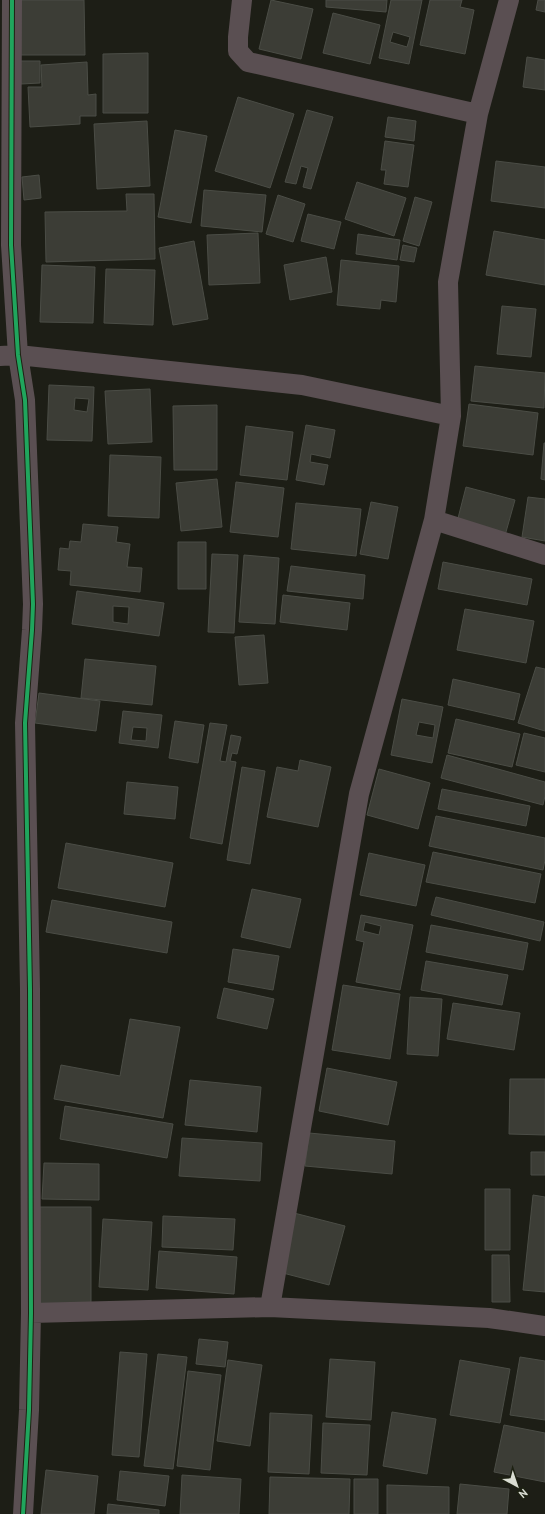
<svg xmlns="http://www.w3.org/2000/svg" width="545" height="1514" font-family="'PT Sans',sans-serif">
<style>
.building{fill:#3c3d36;stroke:#4b4d46;fill-rule:evenodd}
.lines{fill:none;stroke-linecap:round;stroke-linejoin:round}
.street{stroke:#5a4f52;stroke-width:20}
.cycleway-casing{stroke:#1e2213;stroke-width:6}
.cycleway{stroke:#20a55d;stroke-width:4}
</style>
<rect width="100%" height="100%" fill="#1d1e16"/>
<path class="building" d="M19,0H84L85,55H20Z
M271,0L313,9L301,59L259,49Z
M326,0H387L386,12L326,7Z
M391,0H422L409,64L379,58ZM393,32L410,37L407,47L390,42Z
M430,0H462L460,7L474,10L465,54L420,45Z
M538,0H545V12L536,10Z
M333,13L380,25L370,64L323,53Z
M148,53V113H103V54Z
M527,57L545,60V90L523,87Z
M20,61H40V83L21,84Z
M87,62L88,95L96,94V116H80V124L30,127L28,87H42L41,65Z
M238,97L294,114L270,188L215,171Z
M307,110L333,117L311,189L303,187L308,168L301,166L296,184L285,182Z
M388,117L416,121L414,141L385,137Z
M147,121L150,186L97,189L94,124Z
M175,130L207,136L191,223L158,217Z
M385,141L414,145L408,187L384,184L386,170H381Z
M496,161L545,167V208L491,201Z
M39,175L41,198L24,200L22,177Z
M357,182L406,198L394,236L345,219Z
M204,190L266,195L262,232L201,226Z
M126,194H154L155,259L46,262L45,212L127,211Z
M278,195L305,204L293,242L266,234Z
M415,197L432,202L419,246L403,241Z
M308,214L341,222L334,249L301,241Z
M494,231L545,240V285L486,275Z
M258,233L260,283L209,285L207,235Z
M358,234L400,240L397,260L356,254Z
M194,241L208,319L173,325L159,248Z
M403,245L417,248L414,262L400,260Z
M326,257L332,292L290,300L284,265Z
M341,260L399,266L396,302L381,300L380,309L337,305Z
M42,265L95,267L93,323L40,322Z
M106,269L155,270L153,325L104,323Z
M502,306L536,309L531,357L497,354Z
M475,366L545,373L544,408L471,401Z
M49,385L94,387L92,441L47,440ZM75,398L89,399L87,412L74,410Z
M150,389L152,442L108,444L105,391Z
M469,404L538,413L533,455L463,446Z
M217,405V470H174L173,406Z
M306,425L335,430L330,458L311,454L310,462L328,465L324,485L296,480Z
M246,426L293,432L287,480L240,475Z
M544,443H545V480L541,479Z
M110,455L161,457L159,518L108,516Z
M217,479L222,527L181,531L176,483Z
M236,482L284,488L278,537L230,532Z
M466,487L515,500L504,539L456,526Z
M528,497L545,499V541L522,537Z
M371,502L398,507L388,559L360,554Z
M296,503L361,509L356,556L291,549Z
M83,524L118,527L116,542L130,544L127,567L142,568L140,592L70,585L71,571L58,570L60,548L69,549L70,541L81,542Z
M178,542H206V589H178Z
M212,554L238,555L234,633L208,632Z
M244,555L279,558L275,624L239,622Z
M443,562L532,579L527,605L438,589Z
M291,566L365,575L363,599L287,591Z
M77,591L164,603L159,636L72,624ZM113,606L129,607L128,624L113,622Z
M283,595L350,603L347,630L280,622Z
M465,609L534,621L526,663L457,650Z
M264,635L268,683L239,685L235,637Z
M85,659L156,666L152,705L81,698Z
M536,667L545,669V731L518,723Z
M453,679L520,694L514,720L448,705Z
M39,693L100,701L96,731L35,723Z
M402,699L443,707L432,763L391,755ZM419,722L435,725L433,738L416,735Z
M123,711L162,715L158,748L119,743ZM133,727L147,728L146,741L131,740Z
M456,719L520,734L512,767L448,753Z
M175,721L204,725L198,763L169,758Z
M210,723L227,725L220,761L226,762L231,735L241,737L237,754L232,753L230,761L236,762L222,844L190,838Z
M524,733L545,738V772L516,765Z
M447,755L545,782V796L543,805L441,778Z
M300,760L331,767L318,827L267,817L277,767L298,771Z
M242,767L265,771L250,864L227,860Z
M379,769L430,783L418,829L367,815Z
M127,782L178,787L175,819L124,814Z
M442,789L530,806L526,826L438,809Z
M436,816L545,838V860L543,870L429,846Z
M66,843L173,863L165,907L58,888Z
M433,852L541,874L535,903L426,882Z
M369,853L425,865L416,906L360,895Z
M252,889L301,899L290,948L241,937Z
M436,897L544,922L540,941L431,915Z
M52,900L172,922L167,953L46,932Z
M361,915L413,925L400,990L356,982L364,942L356,940ZM365,922L381,926L379,935L363,931Z
M431,925L528,943L523,970L426,952Z
M233,949L279,956L273,990L228,982Z
M426,961L508,975L502,1005L421,990Z
M343,985L400,994L390,1059L332,1050Z
M224,988L274,999L267,1029L217,1018Z
M410,997L442,999L438,1056L407,1054Z
M453,1003L520,1013L514,1050L447,1039Z
M130,1019L180,1027L163,1118L54,1099L61,1065L120,1076Z
M327,1068L397,1082L388,1125L319,1111Z
M510,1079H545V1135L509,1134Z
M190,1080L261,1087L257,1132L185,1125Z
M65,1106L173,1124L167,1158L60,1139Z
M309,1133L395,1141L392,1174L305,1166Z
M182,1138L262,1143L260,1181L179,1176Z
M531,1152H545V1175H531Z
M44,1163L99,1164V1200L42,1199Z
M485,1189H510V1250H485Z
M533,1195L545,1197V1292L523,1290Z
M40,1207H91V1304H39Z
M294,1213L345,1226L329,1285L279,1272Z
M163,1216L235,1219L233,1250L162,1247Z
M103,1219L152,1222L148,1290L99,1287Z
M159,1251L237,1257L234,1294L156,1288Z
M492,1255H509L510,1302H492Z
M199,1339L228,1342L225,1367L196,1364Z
M120,1352L147,1354L139,1457L112,1455Z
M158,1354L187,1357L173,1469L144,1466Z
M520,1357L545,1361V1420L510,1415Z
M330,1359L375,1362L371,1420L326,1417Z
M228,1360L262,1365L250,1446L217,1441Z
M460,1360L510,1369L500,1423L450,1415Z
M188,1371L221,1375L210,1470L177,1466Z
M392,1412L436,1419L427,1474L383,1466Z
M270,1413L312,1415L309,1474L268,1472Z
M323,1423L370,1425L367,1475L321,1473Z
M504,1425L545,1433V1482L494,1472Z
M46,1470L98,1476L94,1514H41Z
M120,1471L169,1476L165,1506L117,1500Z
M182,1475L241,1479L239,1514H180Z
M270,1477L350,1479L349,1514H269Z
M354,1479H378V1514H354Z
M460,1484L509,1489L507,1514H457Z
M387,1485L449,1487V1514H387Z
M108,1504L159,1510V1514H107Z"/>
<g class="lines">
<path class="street" d="M12,0L11,245L18,355L25,400L33,604L32,630L25,723L30,989L31,1313L29,1410L23,1514
M242,0L238,37V51L248,62L478,114
M0,356L18,355L302,385L451,416L434,520L359,794L270,1307
M451,416L448,282L478,114L509,0
M434,520L545,555
M31,1313L270,1307L489,1318L545,1326"/>
<defs>
<path id="cycleway" d="M12,0L11,245L18,355L25,400L33,604L32,630L25,723L30,989L31,1313L29,1410L23,1514"/>
</defs>
<use href="#cycleway" class="cycleway-casing"/>
<use href="#cycleway" class="cycleway"/>
</g>
<g transform="translate(517 1486) rotate(140)" stroke="#1e2213" stroke-width="3" paint-order="stroke">
<path d="M0-3L7 15L0 10L-7 15Z" fill="#daddd3"/>
<text y="-6" font-size="11" font-weight="bold" text-anchor="middle" fill="#daddd3">N</text>
</g>
</svg>
